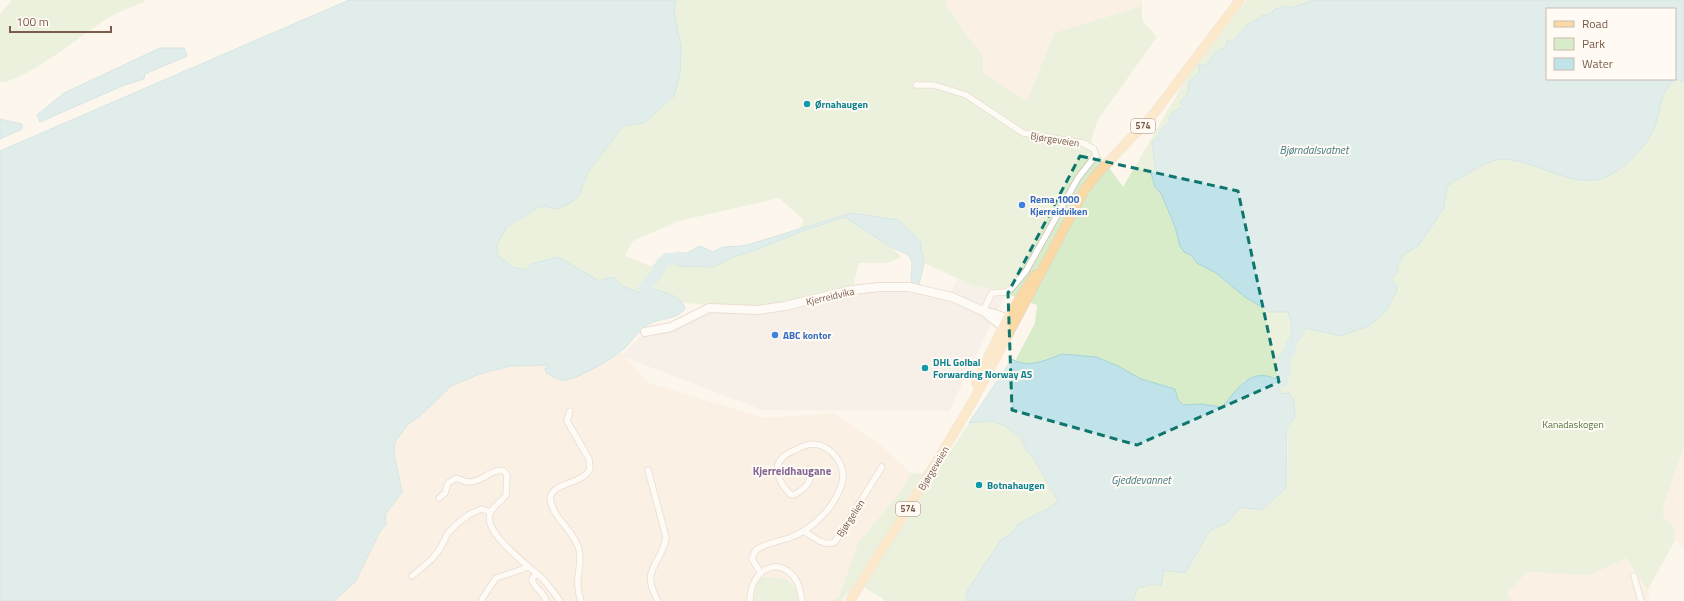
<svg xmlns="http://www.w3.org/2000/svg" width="1684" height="601" font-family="'Titillium Web',sans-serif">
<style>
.residential{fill:#f5e8da}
.industrial{fill:#efe9e4}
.green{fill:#d8ecc9}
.water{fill:#bfe3e8;stroke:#a5d3da;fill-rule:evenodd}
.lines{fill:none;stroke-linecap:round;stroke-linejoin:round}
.river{stroke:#bfe3e8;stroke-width:12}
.street-casing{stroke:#d1beb0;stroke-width:7}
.secondary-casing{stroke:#d6c0b0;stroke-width:10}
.primary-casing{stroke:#dad1cd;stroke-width:10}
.street{stroke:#fff;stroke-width:5.5}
.secondary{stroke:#fff;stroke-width:8}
.primary{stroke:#fbd9a5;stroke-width:9}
.marked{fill:none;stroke:#0f766e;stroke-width:3;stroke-dasharray:8 5;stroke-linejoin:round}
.culture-dot{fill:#0f9aa8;stroke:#fffaf3;stroke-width:1.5}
.shop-dot{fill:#3f7fe0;stroke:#fffaf3;stroke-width:1.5}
.labels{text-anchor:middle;stroke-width:4;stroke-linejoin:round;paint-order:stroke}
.shield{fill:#fffaf3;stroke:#a28b7f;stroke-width:1}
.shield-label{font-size:9px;font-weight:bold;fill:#7a5c4d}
.culture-label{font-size:10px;font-weight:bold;fill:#0d838f;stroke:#fffaf3;text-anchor:start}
.street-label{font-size:10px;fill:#7a5c4d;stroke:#fffaf3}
.shop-label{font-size:10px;font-weight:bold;fill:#366cbe;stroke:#fffaf3;text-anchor:start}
.park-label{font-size:10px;fill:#537a41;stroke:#fffaf3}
.water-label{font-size:11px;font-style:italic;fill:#437c86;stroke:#fffaf3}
.neighbourhood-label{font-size:11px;font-weight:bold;fill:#846695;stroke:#fffaf3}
</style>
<rect width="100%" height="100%" fill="#fdf6ec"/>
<path class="residential" d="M945,0H1142V6L1054,33L1027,101L983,73V57L946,6Z
M620,352L649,383L764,418L834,413L884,448L911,473L900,492L858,543L839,596L830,601H806L787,579L753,583L752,601H334L386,524L385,516L402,492L394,453L395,442L408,424L419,417L451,386L479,374L510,366L548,365L546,373L559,379L606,363Z
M1684,445V548L1675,540L1674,532L1663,516L1664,504Z
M1626,558L1648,590L1650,601H1513L1507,593L1527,572L1590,575Z"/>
<path class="industrial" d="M1023,159L1038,244L1002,301L949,411L762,410L621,356L645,332L671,327L700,311L909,287L951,291Z"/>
<path class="green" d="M12,0H145L144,2C134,6 123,10 113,15C89,29 23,84 0,82V14Z
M676,0H945L946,6L983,57V73L1027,101L1054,33L1142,6V20L1157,37L1097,121L1091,142L1123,187L1189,74L1247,0H1314L1290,8L1286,6L1275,9L1269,15L1249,23L1233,41L1215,53L1210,63L1189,82L1188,92L1183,97L1180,109L1172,115L1160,131L1156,140L1152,141L1155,187L1161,193L1184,252L1191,255L1197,263L1216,273L1245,297L1270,312H1288L1291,341L1301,336L1305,328L1341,335L1351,331H1358L1391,279L1404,251L1436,219L1444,208L1447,186C1463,176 1482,162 1501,159C1514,157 1531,166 1543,168L1659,108L1667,86L1676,79L1684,82V445L1664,504L1663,516L1673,527L1675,540L1648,590L1626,558L1590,575L1527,572L1507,593L1513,601H1133L1137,588L1154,584L1164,570L1185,573L1210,530L1227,523L1240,507L1286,488C1287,461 1293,409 1278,387L1281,383L1245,380L1222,408L1201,404L1183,405L1178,400L1175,389L1141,379L1118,366L1062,354L1037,363H1017L1015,361L1035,323L1037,305L991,288L974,286L924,263L922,247L851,213L799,229L804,220L779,198L679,221L633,241L625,256L650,266L678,251L685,254L677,258V266L713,267L733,257L756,250L805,230L845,217L891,247L902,257L888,263H859L850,299C798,308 748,311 695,304C690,303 684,303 680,301C663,294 654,283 635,291L620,285L613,277L599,281L565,263L525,270L513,267L498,256L497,244L504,230L539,207L544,206L557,209L579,195L588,172L623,126L644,123L674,96V11Z
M991,421L1004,425L1021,438L1026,450L1034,459L1058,501L1049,508L1018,524L1012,533L1001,540L965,598L967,601H885L881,597H879L858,583L844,597L842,601H830L839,596L858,543L900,492L911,473L935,475L969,423Z
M752,576L787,579L806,601H752Z"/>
<path class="water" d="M349,0H676L674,11L681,47L680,74L674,96L644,123L623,126L588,172L578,197L567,205L556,209L544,206L539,207L507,227L497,244L498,256L513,267L525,270L532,264L558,257L599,281L613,277L622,286L642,293L644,288C655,289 684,295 685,309C676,320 660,318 649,324C640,329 632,340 625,348C614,358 581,377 566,380C559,381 552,376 546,373L545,368H548V365L510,366L479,374L451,386L419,417L408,424L395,442L394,453L402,492L385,515L386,524L379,533L355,582L334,601H0V151Z
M1314,0H1684V82L1676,79C1657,93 1662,114 1652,133C1646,146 1625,167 1612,174C1581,192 1548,167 1517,161C1512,161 1506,158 1502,159C1487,160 1460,178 1447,186L1444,208L1418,246L1403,255L1397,268L1398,272L1391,279L1396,285L1397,291L1385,312L1369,326L1340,336L1306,328L1295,345L1291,344V325L1288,312H1270L1245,297L1216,273L1197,263L1191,255L1184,252L1180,246L1175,227L1161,193L1155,187L1151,173L1155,170L1152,141L1156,140L1160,131L1169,121V118L1172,115V112L1180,109L1182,105L1180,102L1188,92L1189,82L1200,71L1198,66L1202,64L1205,67L1215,53L1226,46L1227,41H1233L1249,23L1261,18L1262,15H1269L1275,9L1286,6L1290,8ZM1547,9H1675V79H1547Z
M160,48H184L187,56L145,74L144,79L122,86L40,122L37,115L64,93Z
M0,119L22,124V129L0,139Z
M851,213L898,220L920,241L924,263L919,285L911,284L912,263L909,255L891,247L845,217L805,230L756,250L733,257L713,267L677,266V258L700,246L713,252C725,244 733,248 747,245Z
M1062,354L1096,357L1118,366L1141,379L1175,389L1178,400L1183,405L1201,404L1222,407C1240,387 1251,364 1282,382L1278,387L1282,394L1289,393L1294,400L1295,417L1287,427L1286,488L1261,510L1240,507L1227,523L1210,530L1185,573L1164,570L1161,586L1154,584L1137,588L1133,601H967L965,598L968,590L1001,540L1012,533L1018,524L1049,508L1058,501L1034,459L1026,450L1021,438L1004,425L991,421L969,423L1012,359C1028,369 1046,360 1062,354Z"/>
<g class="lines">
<path class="river" d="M644,288L657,274L662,263L667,259L692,258
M1282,382L1285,368L1283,360L1290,350L1291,344"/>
<defs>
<path id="street" d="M916,85H934L966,95L1023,133L1083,143L1094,149L1096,155L1078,178L1026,271L1011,289L1006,292L992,293L983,311
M570,411L567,421L589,459L590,469C582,485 554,481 550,498C552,518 574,530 579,549C583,567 573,580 581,601
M648,470L666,537C662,566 639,567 658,601
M439,498L445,493L448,483L456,478C459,479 464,482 468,482C482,483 491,468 504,471L507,475L506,495C502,501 492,507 490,514C483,533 530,567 543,579C549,586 555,594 560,601
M805,532C814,537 824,547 835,542L882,467
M760,572L752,559L755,551C765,543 777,542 789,538C812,530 835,507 842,483C847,465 831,445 813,444C806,444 799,448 793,451C770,461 775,478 790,494L794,495C804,489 814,482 809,469
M536,574L532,579C533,587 544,592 546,601
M412,576L431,560L440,549L448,533L458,523L470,514L482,509L490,512
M1634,576L1641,601
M482,599L496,578L523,569L527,566
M750,601C749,573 778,552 796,580C800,586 801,594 802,601"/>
<path id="secondary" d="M645,332L671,327L709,308L758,310L785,306L852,290L879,287H909L952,297L983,311L1003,327L1011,326C1005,315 995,314 983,311"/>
<path id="primary" d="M976,383L1007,319L1035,275
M850,601L934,466L973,401L1084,191L1096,175L1152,116L1240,0"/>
</defs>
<use href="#street" class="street-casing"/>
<use href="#secondary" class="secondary-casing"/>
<use href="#primary" class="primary-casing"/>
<use href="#street" class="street"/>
<use href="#secondary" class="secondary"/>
<use href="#primary" class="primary"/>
</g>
<path d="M0 0H1684V601H0ZM1080,156L1238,191L1279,382L1137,445L1012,410L1008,293Z" fill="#fdf6ec" fill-opacity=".55" fill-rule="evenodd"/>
<path class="marked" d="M1080,156L1238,191L1279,382L1137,445L1012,410L1008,293Z"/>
<g class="culture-dot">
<circle cx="807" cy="104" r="4"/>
<circle cx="925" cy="368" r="4"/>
<circle cx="979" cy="485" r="4"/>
</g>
<g class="shop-dot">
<circle cx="1022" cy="205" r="4"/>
<circle cx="775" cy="335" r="4"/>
</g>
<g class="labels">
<g class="shield">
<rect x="1131" y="119" width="24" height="14" rx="3"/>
<rect x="896" y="502" width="24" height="14" rx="3"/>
</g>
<g class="shield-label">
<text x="1143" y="129">574</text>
<text x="908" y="512">574</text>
</g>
<g class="culture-label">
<text x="815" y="108">Ørnahaugen</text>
<text x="933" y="366">DHL Golbal<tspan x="933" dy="12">Forwarding Norway AS</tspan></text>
<text x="987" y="489">Botnahaugen</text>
</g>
<g class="street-label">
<text transform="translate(1055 139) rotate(9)" y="4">Bjørgeveien</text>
<text transform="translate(830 296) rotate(-13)" y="4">Kjerreidvika</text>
<text transform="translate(933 468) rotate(-59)" y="4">Bjørgeveien</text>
<text transform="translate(850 518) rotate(-57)" y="4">Bjørgelien</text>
</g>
<g class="shop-label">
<text x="1030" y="203">Rema 1000<tspan x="1030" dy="12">Kjerreidviken</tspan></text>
<text x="783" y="339">ABC kontor</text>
</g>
<g class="park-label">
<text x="1573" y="428">Kanadaskogen</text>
</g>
<g class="water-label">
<text x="1314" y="154">Bjørndalsvatnet</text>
<text x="1141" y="484">Gjeddevannet</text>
</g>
<g class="neighbourhood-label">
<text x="792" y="475">Kjerreidhaugane</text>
</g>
</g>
<rect x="1546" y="8" width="130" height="72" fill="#fffaf3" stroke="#cabbb1"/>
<rect x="1554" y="21" width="20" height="6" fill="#fbd9a5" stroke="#cabbb1"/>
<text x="1582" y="28" font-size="12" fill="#7a5c4d">Road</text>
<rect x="1554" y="38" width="20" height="12" fill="#d8ecc9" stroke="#cabbb1"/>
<text x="1582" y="48" font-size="12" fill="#7a5c4d">Park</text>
<rect x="1554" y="58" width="20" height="12" fill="#bfe3e8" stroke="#cabbb1"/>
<text x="1582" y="68" font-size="12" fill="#7a5c4d">Water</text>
<path d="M10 26v6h101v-6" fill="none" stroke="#7a5c4d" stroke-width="2"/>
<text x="16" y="26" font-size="12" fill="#7a5c4d" stroke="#fffaf3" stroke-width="3" paint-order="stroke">100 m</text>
</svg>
